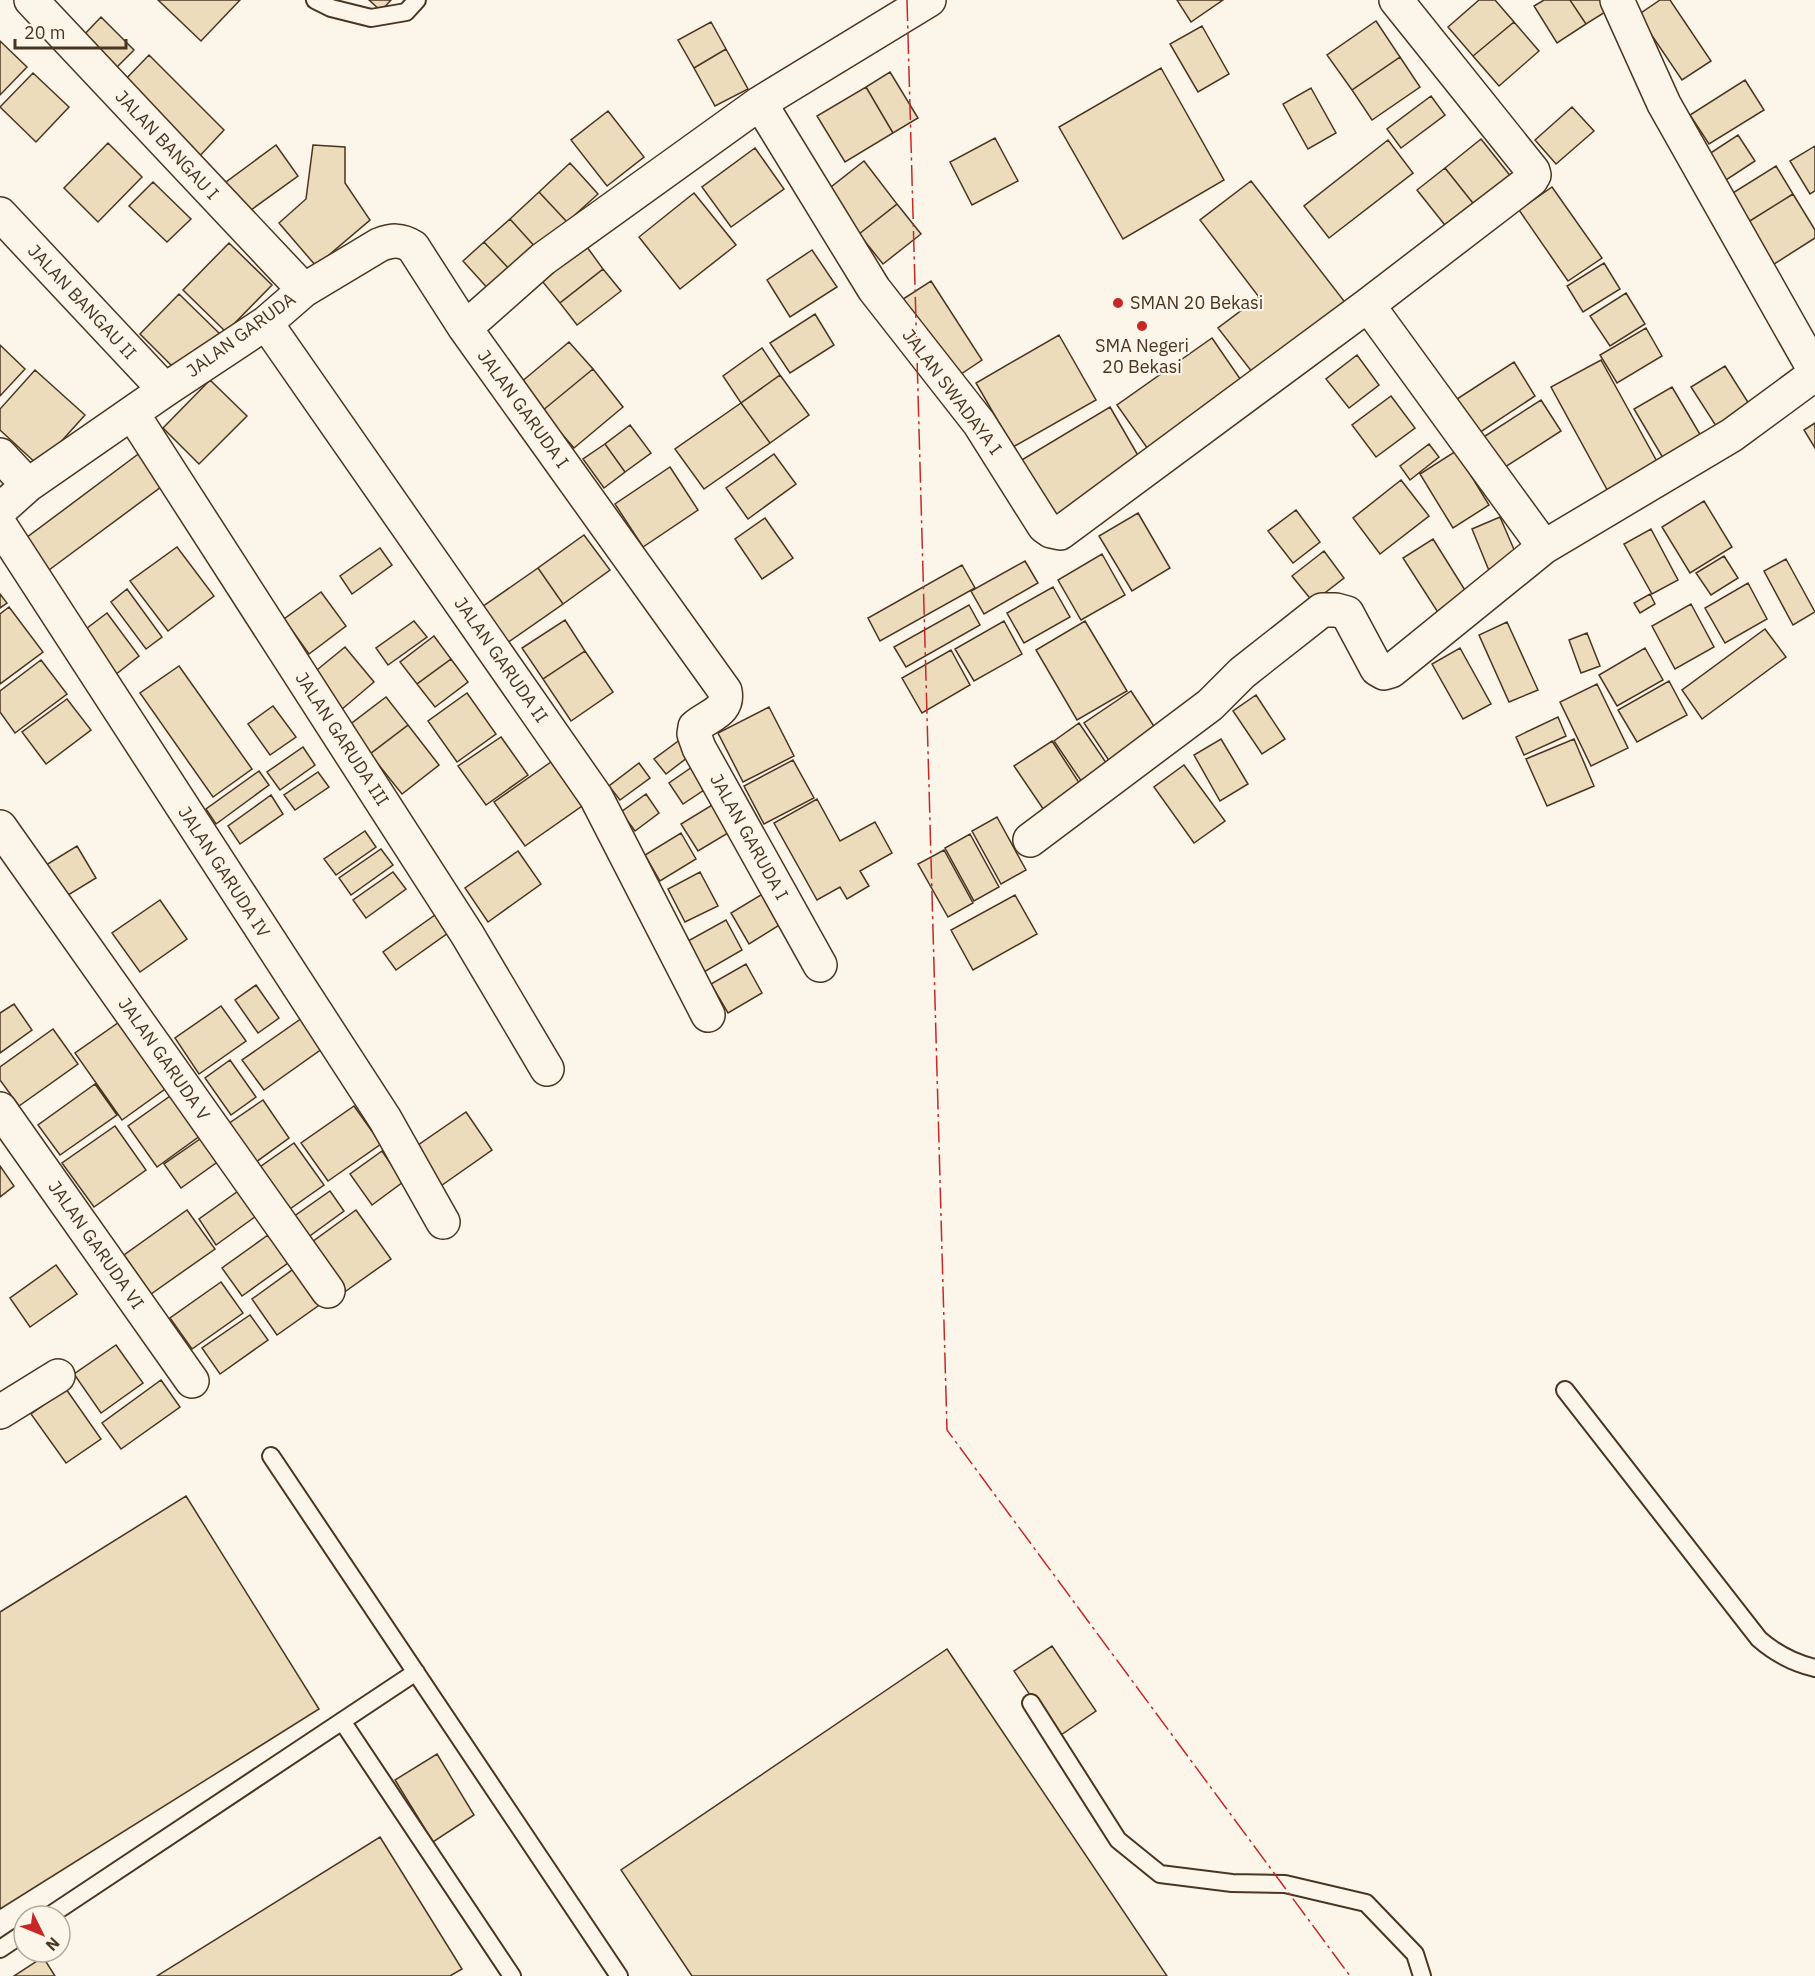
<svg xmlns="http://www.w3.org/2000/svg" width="1815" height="1976" font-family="'IBM Plex Sans',sans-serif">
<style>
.building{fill:#ecdcbc;stroke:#4a3520;stroke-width:1.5}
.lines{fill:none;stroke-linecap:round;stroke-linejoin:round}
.service-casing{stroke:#4a3520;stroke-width:20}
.minor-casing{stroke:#4a3520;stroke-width:36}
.service{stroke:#fbf6e9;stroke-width:16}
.minor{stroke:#fbf6e9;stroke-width:33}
.power{stroke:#c62828;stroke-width:1.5;stroke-dasharray:21 4.5 3 4.5;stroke-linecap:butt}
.poi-dot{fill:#c62828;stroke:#fbf6e9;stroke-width:2}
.labels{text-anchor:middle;stroke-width:4.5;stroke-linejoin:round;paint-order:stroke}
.street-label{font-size:18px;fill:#4a3520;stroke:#fbf6e9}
.poi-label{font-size:18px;fill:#4a3520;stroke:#fbf6e9;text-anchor:start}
</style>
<rect width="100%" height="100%" fill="#fbf6e9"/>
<path class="building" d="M158,0H240L201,41Z
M369,0H391L381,11Z
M1177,0H1223L1191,22Z
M1479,0H1495L1514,22L1473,56L1448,27Z
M1544,0H1570L1586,24L1557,43L1534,6Z
M1570,0H1604L1610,9L1586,24Z
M1660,0H1670L1711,61L1682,80L1638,15Z
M101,17L134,50L114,70L81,38Z
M1376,21L1400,57L1352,90L1327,55Z
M711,22L726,49L694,68L678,40Z
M1514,22L1539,51L1499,86L1473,56Z
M1202,26L1229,74L1198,92L1170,44Z
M0,41L27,67L0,95Z
M726,49L748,89L715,106L694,68Z
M149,55L224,130L196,160L120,85Z
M1400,57L1420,87L1372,120L1352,90Z
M1161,68L1224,180L1123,239L1059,127Z
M890,72L918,118L893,133L866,87Z
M33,73L69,107L36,142L0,107Z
M1745,80L1764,110L1709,144L1690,115Z
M866,87L893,133L845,162L817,116Z
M1311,88L1336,133L1308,149L1283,104Z
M1431,96L1445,115L1401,148L1387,129Z
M1572,107L1594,131L1556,164L1535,140Z
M608,111L644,157L607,186L571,140Z
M1738,135L1755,161L1723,182L1706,156Z
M995,138L1018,181L972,205L950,162Z
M1481,139L1516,183L1480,212L1445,168Z
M1388,140L1413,173L1329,238L1304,206Z
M108,143L142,177L98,222L64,188Z
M276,145L298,176L244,215L222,185Z
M313,145L345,147V183L370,220L316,266L279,223L306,199Z
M1815,146V191L1810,194L1790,161Z
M755,148L784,189L731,227L702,187Z
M864,161L897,204L859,234L826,191Z
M570,163L598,194L567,222L539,192Z
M1776,166L1793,194L1745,224L1728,196Z
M1445,168L1480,212L1452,234L1417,190Z
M1251,181L1351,310L1259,381L1218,328L1259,297L1200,220Z
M153,182L191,219L167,242L129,206Z
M1552,187L1602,258L1568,281L1519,210Z
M539,192L567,222L537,249L510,219Z
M694,193L736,245L680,289L639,237Z
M1793,194L1815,230V238L1771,266L1745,224Z
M897,204L921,234L883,264L859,234Z
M510,219L537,249L512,272L484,242Z
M484,242L512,272L491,292L463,261Z
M229,243L272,285L226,332L183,290Z
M587,247L603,269L560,303L542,281Z
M812,250L837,287L790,317L767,280Z
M1604,263L1620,289L1583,312L1567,286Z
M603,269L621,291L577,325L560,303Z
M931,281L982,360L952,380L900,301Z
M1626,293L1645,324L1610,346L1590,316Z
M179,294L220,334L180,374L140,334Z
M815,314L834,345L790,373L770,343Z
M1646,328L1662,356L1617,383L1600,355Z
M1059,335L1096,400L1013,447L976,383Z
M1212,338L1245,386L1150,452L1117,405Z
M569,342L593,369L542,411L520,383Z
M0,345L25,369L0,396Z
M762,348L780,375L741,403L723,376Z
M1357,355L1379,385L1349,408L1326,379Z
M1601,360L1660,467L1610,495L1551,387Z
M1514,362L1535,396L1479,433L1457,399Z
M1725,366L1751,407L1718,429L1691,387Z
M593,369L623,407L574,448L542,411Z
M35,370L85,415L39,466L0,430V409Z
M780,375L809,415L770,443L741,403Z
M210,380L247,416L199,464L163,428Z
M1672,387L1701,436L1663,458L1634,409Z
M1391,396L1415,428L1376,457L1352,425Z
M1541,400L1561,431L1502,469L1482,438Z
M741,403L770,443L704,489L675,449Z
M1110,407L1143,464L1053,518L1020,461Z
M1815,423V448L1804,430Z
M630,425L651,453L625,472L605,444Z
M605,444L625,472L604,488L583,459Z
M1429,444L1439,457L1410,480L1400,466Z
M1456,451L1489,505L1453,528L1420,474Z
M141,452L165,484L49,570L26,538Z
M774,454L796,484L748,519L726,488Z
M670,467L698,510L643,547L615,504Z
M1401,480L1429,516L1380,554L1353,518Z
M1704,501L1732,547L1690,573L1662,527Z
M1296,510L1320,542L1293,563L1268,531Z
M1138,513L1170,568L1132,591L1099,536Z
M1500,517L1519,561L1490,573L1472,529Z
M765,518L793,558L762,579L735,539Z
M1651,529L1678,580L1652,594L1624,544Z
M584,535L610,570L563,604L538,568Z
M1433,539L1468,595L1439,614L1403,558Z
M177,547L214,596L168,631L130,581Z
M380,548L392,565L352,594L340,576Z
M1324,551L1344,578L1313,602L1292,576Z
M1102,554L1125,595L1081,620L1058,580Z
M1724,556L1738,578L1711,595L1696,573Z
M1786,559L1815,612L1793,625L1764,571Z
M1025,561L1038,583L984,614L971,591Z
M962,565L975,588L880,641L868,618Z
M538,568L563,604L507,643L482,607Z
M1748,583L1767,619L1725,643L1705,608Z
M1053,587L1070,617L1024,643L1007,613Z
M127,589L162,637L146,649L111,602Z
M321,592L346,626L309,654L284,619Z
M0,594L7,603L0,608Z
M1650,594L1655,604L1640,613L1634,603Z
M1691,604L1714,647L1675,669L1652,626Z
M969,605L980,625L906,667L894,647Z
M9,607L43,652L0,684V614Z
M107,613L139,656L110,679L78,635Z
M565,620L585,651L543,679L522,648Z
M414,621L427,637L388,665L376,648Z
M1004,621L1022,654L974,681L955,649Z
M1085,621L1127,691L1077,720L1036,650Z
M1507,622L1538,690L1509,702L1479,635Z
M1765,629L1786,657L1702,719L1682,690Z
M1587,633L1600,666L1581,673L1569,640Z
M434,636L451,659L417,684L400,662Z
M345,647L374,682L341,710L312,674Z
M1460,648L1491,704L1463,719L1432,664Z
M1645,648L1663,680L1617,706L1599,675Z
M951,650L970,685L922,713L902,678Z
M585,651L613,692L571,721L543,679Z
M451,659L468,682L435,707L417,684Z
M41,660L67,694L15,733L0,712V691Z
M179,666L252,769L213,797L140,693Z
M1669,681L1687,715L1637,742L1618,710Z
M1597,684L1628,748L1591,766L1560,702Z
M1131,691L1159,734L1112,765L1084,723Z
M467,693L496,734L457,762L428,721Z
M1256,695L1285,739L1262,754L1233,711Z
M386,697L408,725L370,754L348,726Z
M67,699L91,730L46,764L22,732Z
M273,706L296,737L270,755L248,724Z
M769,707L794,756L743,782L718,733Z
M1558,717L1566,736L1524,755L1516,737Z
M1079,723L1111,770L1086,788L1054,741Z
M408,725L439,765L402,794L370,754Z
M501,737L528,775L486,805L458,766Z
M681,739L692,754L666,774L654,759Z
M1221,739L1248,784L1220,801L1194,755Z
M1574,739L1594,786L1547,806L1526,759Z
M1052,741L1087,795L1050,819L1014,766Z
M303,747L315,765L280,790L267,772Z
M793,760L814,798L764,824L744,786Z
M551,762L582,806L525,846L494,802Z
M639,763L650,778L620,800L609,786Z
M695,765L710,786L683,804L669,783Z
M1184,765L1225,821L1194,843L1154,787Z
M259,771L269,785L216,824L206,809Z
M318,772L329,787L295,810L284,795Z
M646,794L659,813L635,831L621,812Z
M271,795L283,814L240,844L228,826Z
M817,799L840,841L875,822L892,853L860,871L869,886L847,899L840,887L817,900L774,823Z
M717,802L733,830L698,851L681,824Z
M997,817L1026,870L1001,884L972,831Z
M365,831L376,847L336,875L324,859Z
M681,833L696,859L660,881L645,855Z
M970,834L999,887L974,901L945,848Z
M77,846L96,878L65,897L46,865Z
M381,849L393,865L351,895L339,878Z
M944,850L973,903L948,917L918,864Z
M518,851L541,884L488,922L465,888Z
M393,872L406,889L366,918L353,900Z
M700,872L718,906L685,922L668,889Z
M771,889L789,919L749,944L731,913Z
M1015,895L1037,934L973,970L951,930Z
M160,900L187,939L140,972L112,933Z
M442,910L455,928L396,970L383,952Z
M726,920L742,950L704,972L688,941Z
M746,964L762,993L728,1013L711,984Z
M256,985L279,1018L258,1033L235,1000Z
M14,1004L32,1030L0,1053V1013Z
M221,1006L246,1041L199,1074L175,1038Z
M305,1016L326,1046L264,1090L242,1060Z
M125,1018L172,1084L122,1120L75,1053Z
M53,1029L78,1064L19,1106L0,1080V1067Z
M230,1060L256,1097L231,1115L205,1078Z
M95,1084L117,1115L60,1155L38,1125Z
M180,1089L208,1130L157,1167L128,1126Z
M263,1100L289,1138L252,1165L225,1126Z
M354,1106L381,1144L328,1181L301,1143Z
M466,1112L492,1150L435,1190L408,1152Z
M115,1126L146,1170L94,1207L62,1163Z
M213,1130L230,1153L181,1188L164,1164Z
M294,1143L324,1185L287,1211L257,1169Z
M382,1151L403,1182L372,1205L350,1174Z
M0,1166L14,1186L0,1197Z
M241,1189L259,1214L216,1245L199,1219Z
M330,1191L344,1211L307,1238L293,1217Z
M187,1210L215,1249L151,1294L124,1255Z
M356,1210L391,1259L346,1291L312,1242Z
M268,1235L288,1263L242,1296L222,1268Z
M56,1265L77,1294L30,1327L10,1298Z
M299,1265L325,1301L277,1335L252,1299Z
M221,1282L243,1313L192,1349L170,1318Z
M250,1315L268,1340L220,1374L202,1348Z
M116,1345L143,1383L101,1413L74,1374Z
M161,1380L180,1407L121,1449L102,1423Z
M66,1389L101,1439L66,1463L31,1414Z
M186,1496L319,1709L0,1909V1612Z
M1052,1646L1096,1711L1058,1737L1014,1671Z
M947,1649L1167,1976H692L621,1870Z
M437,1754L474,1815L433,1842L395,1780Z
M380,1837L462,1969L450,1976H157Z
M43,1957L55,1976H14Z"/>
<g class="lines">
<defs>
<path id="service" d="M315,0L331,8L371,18L406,12L417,0
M1565,1390L1759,1639C1775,1653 1794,1663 1815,1668
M271,1456L619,1976
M1031,1703L1118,1840L1160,1874L1232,1883L1285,1884L1366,1903L1415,1954L1422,1976
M342,1721L512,1976
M49,1916L416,1672
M0,1949L24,1933"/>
<path id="minor" d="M31,0L304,290
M1617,0L1664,104L1815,371
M760,103L874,289L979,423L1044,526L1051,531L1060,533L1368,305L1531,180L1534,175L1533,171L1396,0
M0,214L165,390
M1368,305L1544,547
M266,323L596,797L708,1015
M465,328L543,259L760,103L929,0
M132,413L467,934L547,1069
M0,455L28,485
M0,510L28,485L165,390L266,323L304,290L379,245C392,240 401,239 413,247L465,328L725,691C729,712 709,715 695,727L694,734L699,748L820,965
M0,525L385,1119L443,1222
M0,827L328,1291
M1030,840L1210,705L1242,673L1322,610H1336L1347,613L1377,669L1384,673L1391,671L1544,547L1732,435L1815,374
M0,1109L192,1381
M0,1412L58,1376"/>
</defs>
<use href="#service" class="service-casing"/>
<use href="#minor" class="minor-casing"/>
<use href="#service" class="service"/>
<use href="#minor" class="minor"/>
<path class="power" d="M907,0L947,1430L1350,1976"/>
</g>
<g class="poi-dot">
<circle cx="1118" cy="303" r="6"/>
<circle cx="1142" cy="326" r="6"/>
</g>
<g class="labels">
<g class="street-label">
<text transform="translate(167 145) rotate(47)" y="6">JALAN BANGAU I</text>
<text transform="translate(82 302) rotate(47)" y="6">JALAN BANGAU II</text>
<text transform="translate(241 335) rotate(-36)" y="6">JALAN GARUDA</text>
<text transform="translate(952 392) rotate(53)" y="6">JALAN SWADAYA I</text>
<text transform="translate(523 409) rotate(54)" y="6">JALAN GARUDA I</text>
<text transform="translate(501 660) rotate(55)" y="6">JALAN GARUDA II</text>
<text transform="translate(342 739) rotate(57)" y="6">JALAN GARUDA III</text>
<text transform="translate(749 837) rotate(61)" y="6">JALAN GARUDA I</text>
<text transform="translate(224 872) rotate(57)" y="6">JALAN GARUDA IV</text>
<text transform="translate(164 1059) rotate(55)" y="6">JALAN GARUDA V</text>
<text transform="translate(96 1245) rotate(55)" y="6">JALAN GARUDA VI</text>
</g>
<g class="poi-label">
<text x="1130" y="309">SMAN 20 Bekasi</text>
<text x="1142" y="352" text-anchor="middle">SMA Negeri<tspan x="1142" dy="21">20 Bekasi</tspan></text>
</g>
</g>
<g transform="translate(42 1934) rotate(133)"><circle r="28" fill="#fbf6e9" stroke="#b4a999" stroke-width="1.5"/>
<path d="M0-4.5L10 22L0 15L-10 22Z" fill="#c62828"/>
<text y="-9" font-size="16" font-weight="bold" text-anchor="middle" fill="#4a3520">N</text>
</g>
<path d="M15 39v9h111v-9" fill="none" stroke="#4a3520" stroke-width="3"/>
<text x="24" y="39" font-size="18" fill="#4a3520" stroke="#fbf6e9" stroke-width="4.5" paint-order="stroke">20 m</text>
</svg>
